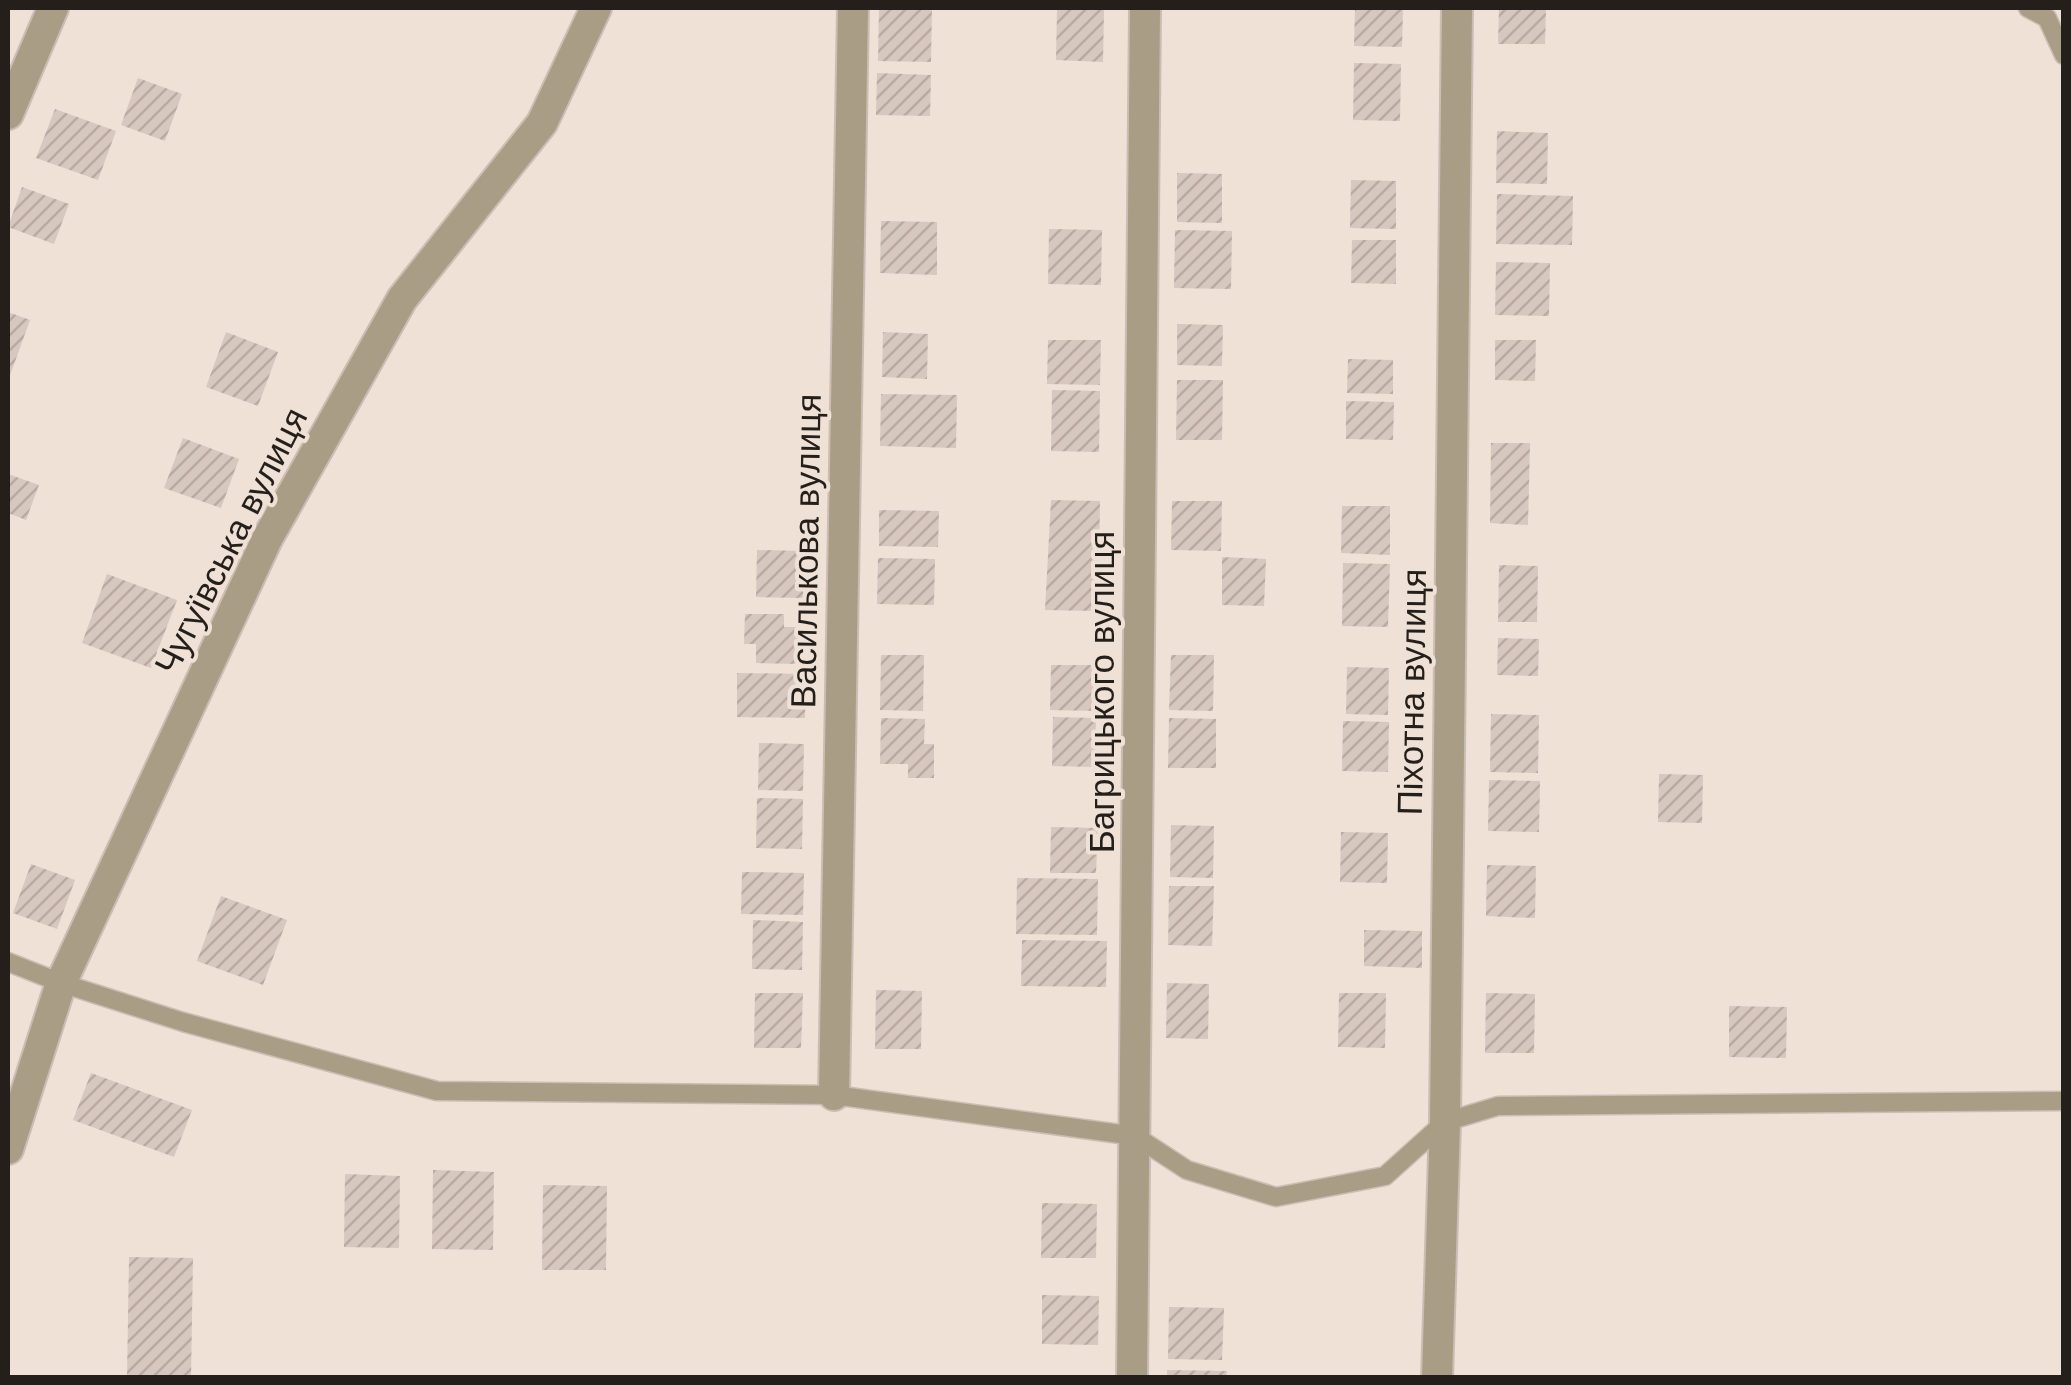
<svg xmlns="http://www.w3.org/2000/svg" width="2071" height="1385" font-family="Helvetica,sans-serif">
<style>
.building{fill:url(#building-hatch)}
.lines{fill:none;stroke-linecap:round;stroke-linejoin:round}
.lane-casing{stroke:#cabeb4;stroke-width:21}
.street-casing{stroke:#cabeb4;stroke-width:34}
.lane{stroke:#aa9d85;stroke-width:18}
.street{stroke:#aa9d85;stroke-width:30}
.labels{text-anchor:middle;stroke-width:8;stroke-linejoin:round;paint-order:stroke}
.street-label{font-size:35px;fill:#241f1b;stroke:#efe1d6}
</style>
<defs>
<pattern id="building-hatch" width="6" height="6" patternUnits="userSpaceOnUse" patternTransform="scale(2.5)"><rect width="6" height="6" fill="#d7c7bf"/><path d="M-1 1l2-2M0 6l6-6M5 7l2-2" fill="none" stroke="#b8aaa4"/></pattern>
</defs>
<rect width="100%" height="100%" fill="#efe1d6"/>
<path class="building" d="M879,8H932L931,62L878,61Z
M1355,8H1403L1402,47L1354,46Z
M1499,8H1546L1545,44H1498Z
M1057,9L1104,10L1103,62L1056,60Z
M1354,63L1401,64L1400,121L1353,120Z
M877,73L931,75L930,116L876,115Z
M138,78L182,94L165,141L121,125Z
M55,109L116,131L98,180L36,158Z
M1497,131L1548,133L1547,184L1496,183Z
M1177,173L1222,174V223L1177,222Z
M1351,180L1396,181V229L1350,228Z
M22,187L69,204L54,244L8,227Z
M1497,194L1573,196L1572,245L1496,244Z
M881,221L937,222V275L880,273Z
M1049,229L1102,230L1101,285L1048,284Z
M1175,230L1232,231L1231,289L1174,288Z
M1352,240H1396V284L1351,283Z
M1496,262L1550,263L1549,316L1495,315Z
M8,312L30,320L8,381Z
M1177,324L1223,325L1222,366L1177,365Z
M226,332L278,352L258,406L206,387Z
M883,332L928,334L927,379L882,377Z
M1048,340H1101L1100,385L1047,384Z
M1495,340H1536L1535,381L1495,380Z
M1348,359L1393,360V394L1347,393Z
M1177,380H1223L1222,440H1176Z
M1052,390L1100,391L1099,452L1051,451Z
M881,394L957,395L956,448L880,446Z
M1346,401L1394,402L1393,440L1346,439Z
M183,438L239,459L221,508L164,488Z
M1491,443H1530L1528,525L1490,523Z
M8,474L39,485L26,520L8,513Z
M1051,500L1100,501L1098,611L1045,610Z
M1172,501H1222L1221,551L1171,550Z
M1342,506H1390V555L1341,553Z
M879,510L939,511L938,547L879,546Z
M757,550L804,551L803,598L756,597Z
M1222,557L1266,559L1264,606L1222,605Z
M878,558L935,559L934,605L877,604Z
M1343,563L1390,564L1388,627L1342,626Z
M1499,565L1538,566L1537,622H1498Z
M107,574L177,600L151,668L82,643Z
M745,614H784V627H804L803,664L756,663V644H744Z
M1498,638L1539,639L1538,676L1497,675Z
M881,655H924L923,711L880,710Z
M1171,655H1214L1213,711L1169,710Z
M1051,665H1097L1096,711L1050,710Z
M1347,667L1389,668L1388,715L1346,714Z
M737,673L806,674L805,718L737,717Z
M1491,714L1539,715L1538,773L1490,772Z
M1053,717L1096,718L1095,767L1052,766Z
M881,718L925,719L924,744H934V778H908V764H880Z
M1169,718L1216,719V768H1168Z
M1343,721L1389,722L1388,772L1342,771Z
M759,743L804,744L803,791L758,790Z
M1659,774L1703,775L1702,823L1658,822Z
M1489,780L1540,781L1539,832L1488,831Z
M757,798L803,799L802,849L756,848Z
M1171,825L1214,826L1213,878L1170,877Z
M1051,827L1098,828L1096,873H1050Z
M1341,832L1388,833L1387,883L1340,882Z
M31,864L75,880L57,929L13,913Z
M1487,865L1536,866L1535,918L1486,916Z
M742,872L804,873L803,915L741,914Z
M1017,878L1098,879L1097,935L1016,934Z
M1169,886H1214L1212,946L1168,945Z
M221,896L287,920L263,985L197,961Z
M753,920L803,922L802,970L752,969Z
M1364,930L1422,931V968L1364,966Z
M1022,940L1107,941L1106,987L1021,986Z
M1167,983L1209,984L1208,1039L1166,1038Z
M876,990L922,991L921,1049H875Z
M755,993H803L801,1048H754Z
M1339,993H1386L1385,1048L1338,1047Z
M1486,993L1535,994L1534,1053H1485Z
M1729,1006L1787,1007L1786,1058L1729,1057Z
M91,1073L192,1110L174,1157L73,1120Z
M433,1170L494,1172L493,1250L432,1249Z
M345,1174L400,1176L399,1248L344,1247Z
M543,1185L607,1186L606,1270H542Z
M1042,1203L1097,1204L1096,1258H1041Z
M129,1257L193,1258L191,1378H127Z
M1042,1295L1099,1296L1098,1345L1042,1344Z
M1169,1307L1224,1308L1222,1360L1168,1359Z
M1167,1370L1227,1371L1226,1378H1167Z"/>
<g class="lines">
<defs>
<path id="lane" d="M2028,8L2047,18L2064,55
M8,962L61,983L183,1022L437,1091L834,1095L1135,1136L1187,1170L1276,1197L1385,1176L1445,1122L1498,1106L2064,1101"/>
<path id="street" d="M8,114L53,8
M834,1095L853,8
M8,1149L61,983L267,539L402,299L542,123L596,8
M1132,1378L1145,8
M1437,1378L1445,1122L1457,8"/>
</defs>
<use href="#lane" class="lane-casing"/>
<use href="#street" class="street-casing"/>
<use href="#lane" class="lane"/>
<use href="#street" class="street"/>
</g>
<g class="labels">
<g class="street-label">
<text transform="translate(231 541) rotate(-63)" y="12">Чугуївська вулиця</text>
<text transform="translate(806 551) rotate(-89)" y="12">Василькова вулиця</text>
<text transform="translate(1102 692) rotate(-90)" y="12">Багрицького вулиця</text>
<text transform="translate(1412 692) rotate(-89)" y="12">Піхотна вулиця</text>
</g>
</g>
<rect width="2071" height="1385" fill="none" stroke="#241f1b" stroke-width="20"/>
</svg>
